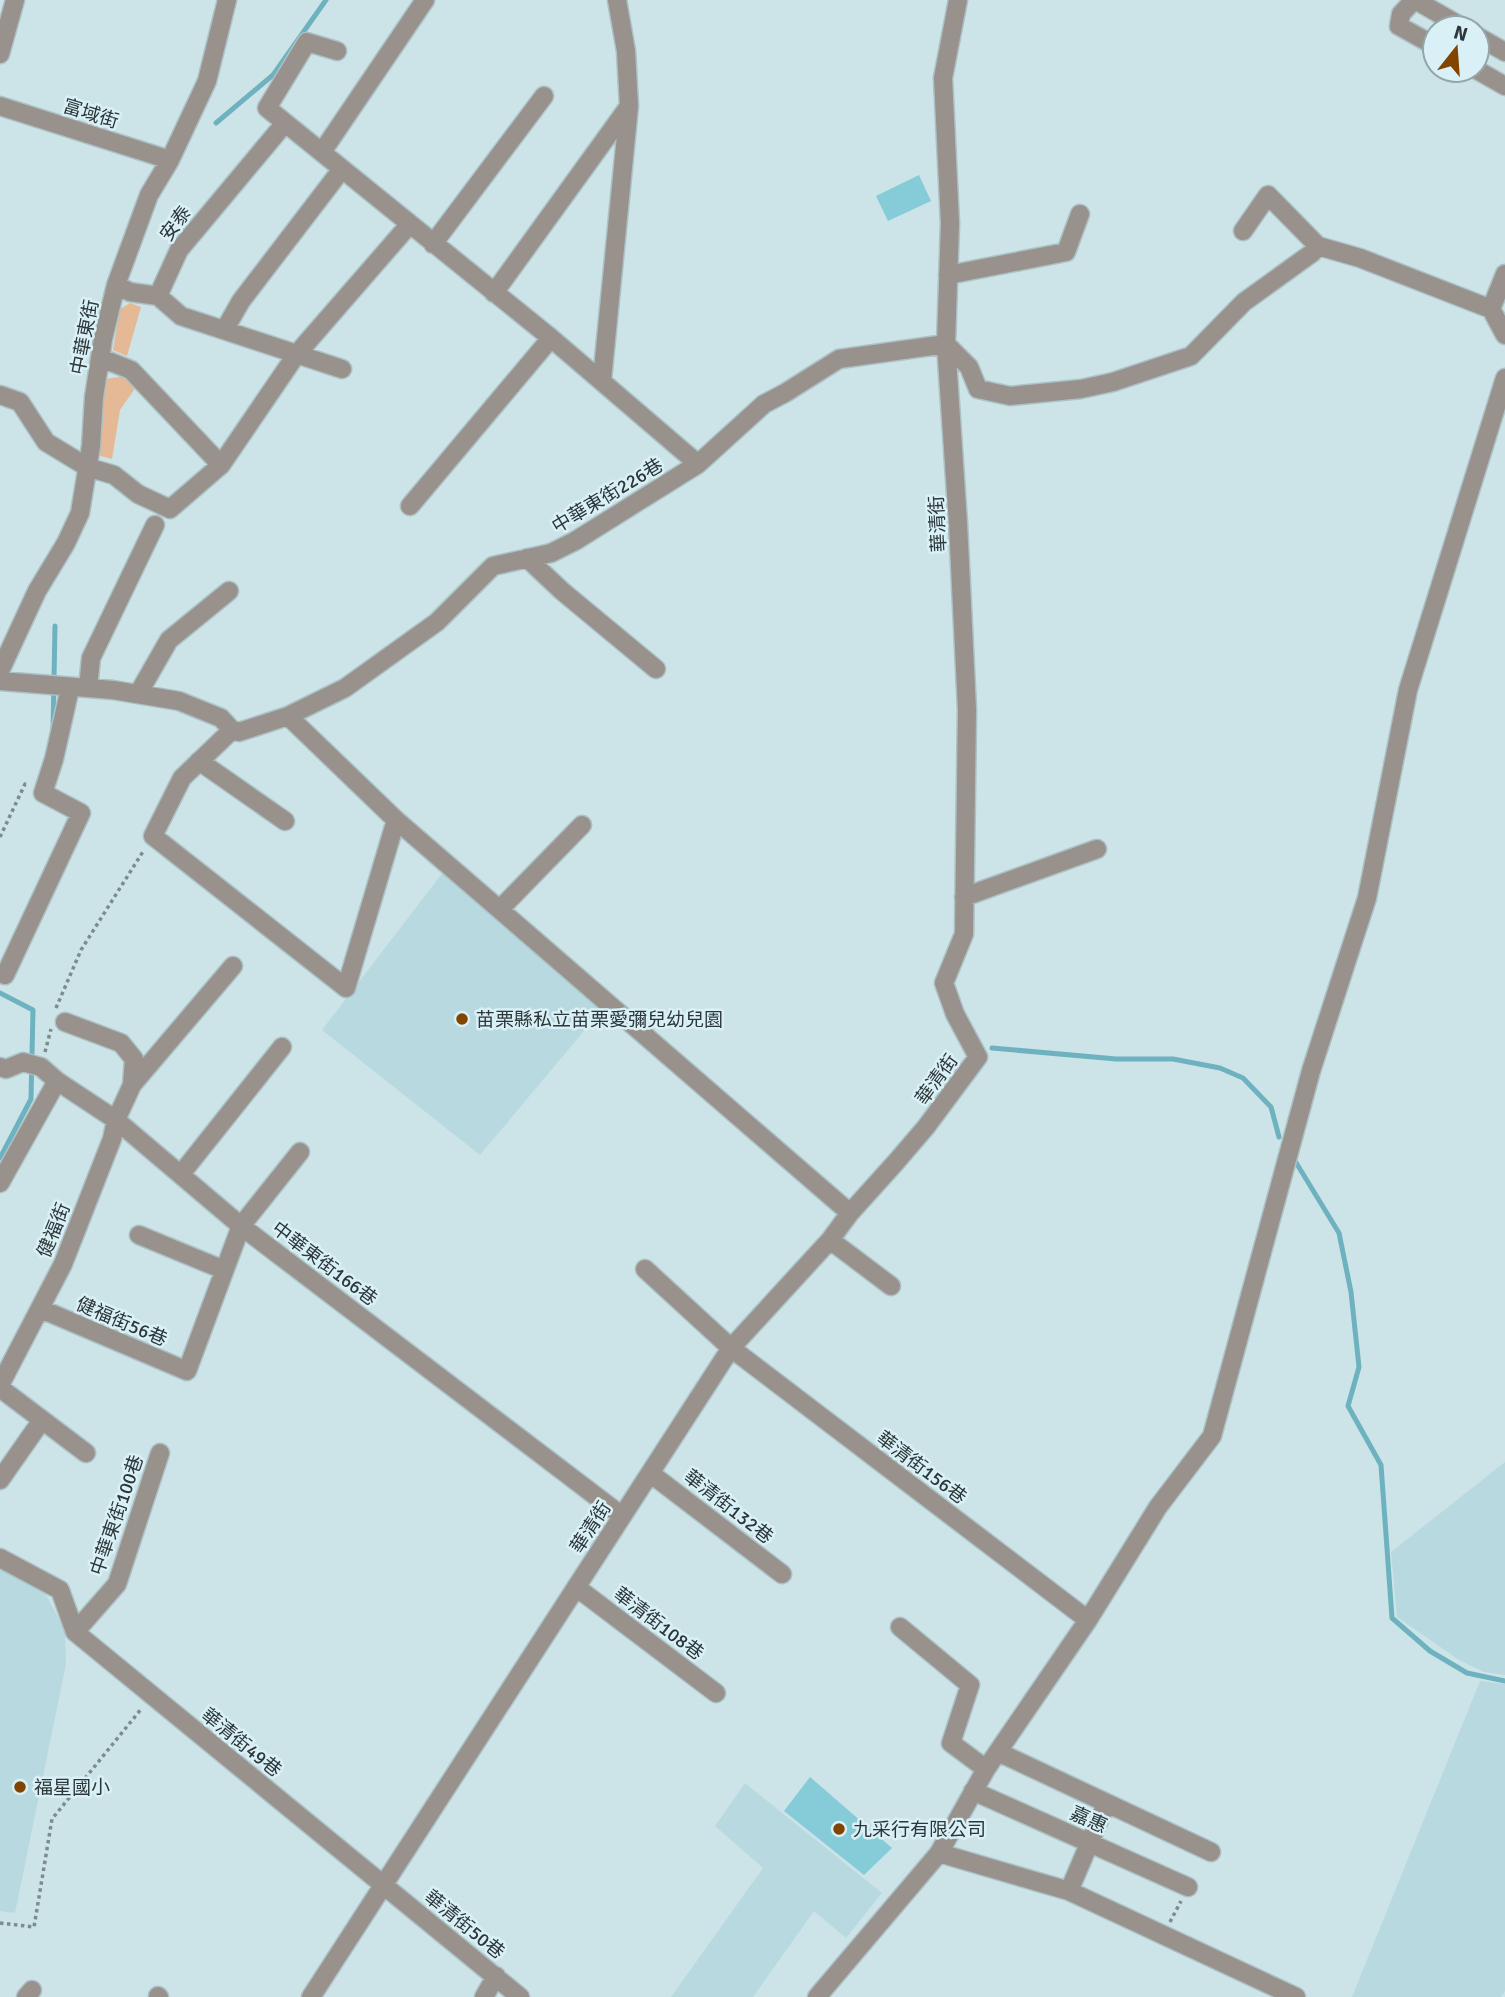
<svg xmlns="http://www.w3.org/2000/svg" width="1505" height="1997" font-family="Signika,'Noto Sans TC',sans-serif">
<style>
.built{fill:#b8d9e0}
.green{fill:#e5b896}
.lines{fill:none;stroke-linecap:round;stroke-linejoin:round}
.stream{stroke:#6eb2bf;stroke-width:5}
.building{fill:#86cbd8}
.minor-casing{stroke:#acc1c5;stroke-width:21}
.path{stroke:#7b8b8e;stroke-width:3.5;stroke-dasharray:3.5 3.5;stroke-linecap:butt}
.minor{stroke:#98918c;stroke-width:18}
.poi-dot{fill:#814500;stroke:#d9f1f6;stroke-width:2.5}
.labels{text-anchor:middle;stroke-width:5;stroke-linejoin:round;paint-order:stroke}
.street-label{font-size:19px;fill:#2d3638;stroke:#d9f1f6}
.poi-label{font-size:19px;fill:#2d3638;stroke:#d9f1f6;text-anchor:start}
</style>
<rect width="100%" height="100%" fill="#cce4e8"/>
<path class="built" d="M444,871L604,1007L480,1155L322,1030Z
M1505,1462V1675L1484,1672L1459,1660L1397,1617L1391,1552Z
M0,1564L39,1581L65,1631L66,1664L15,1913L0,1911Z
M1480,1681L1505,1684V1991L1501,1997H1352Z
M745,1783L882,1893L846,1938L814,1911L753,1997H671L763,1868L715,1826Z"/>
<path class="green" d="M130,303L141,307L127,356L113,350L120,309Z
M125,376L138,384L120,410L112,459L96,455L105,379Z"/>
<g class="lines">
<path class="stream" d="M216,123L273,75L326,0
M53,731L55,626
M0,993L33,1010L31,1099L0,1158
M992,1048L1116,1059H1173L1220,1068L1243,1078L1271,1107L1279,1137
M1292,1156L1339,1233L1351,1292L1359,1367L1348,1406L1381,1465L1392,1618L1430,1651L1467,1673L1505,1681"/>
</g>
<path class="building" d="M919,175L931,201L888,221L876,196Z
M810,1777L892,1848L864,1875L784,1811Z"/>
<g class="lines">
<defs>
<path id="minor" d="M1414,0L1401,14L1399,26L1435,46
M1415,0L1464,28
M1477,36L1505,52
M337,51L307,42L267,108L551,338L698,464
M0,54L15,0
M1477,70L1505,86
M0,106L170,160
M322,152L425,0
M1243,231L1268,195L1318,246L1360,258L1491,309L1505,335
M433,244L544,96
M948,275L1066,252L1080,214
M116,285L130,292L158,296
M494,293L627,109
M158,296L179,250L285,123
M158,296L181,316L342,369
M1491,309L1505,274
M225,329L241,301L342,169
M946,344L969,367L978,389L1010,396L1081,389L1113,382L1191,356L1244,302L1312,253L1318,246
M101,358L131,370L221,465
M602,380L629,106L626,51L617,0
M0,395L20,402L46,442L87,467L114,475L138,494L170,509L221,465L296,355L409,225
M410,506L551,338
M527,558L562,591L656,669
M0,671L37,591L66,543L80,513L91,446L94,397L103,339L116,285L149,195L170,160L207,81L227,0
M0,681L113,690L179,701L221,718L232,730L239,732L288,716L345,688L437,622L493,566L551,553L575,541L698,464L764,404L785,393L839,359L946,344
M88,688L91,658L155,525
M138,694L169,640L229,591
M288,716L396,820L850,1213
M232,730L182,778L153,836L346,988L396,820
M199,761L285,821
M964,897L1097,849
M500,909L582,825
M5,975L81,813L43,793L54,759L70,688
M0,1067L6,1069L23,1062L41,1067L57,1081L116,1120L241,1226L622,1516
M132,1085L233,966
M181,1174L282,1047
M0,1183L57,1081
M139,1235L224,1270
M830,1240L891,1286
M645,1269L731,1348L1088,1620
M41,1309L187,1371L241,1226L300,1152
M0,1385L63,1264L112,1139L116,1120L132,1085L134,1059L121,1043L65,1022
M0,1388L86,1453
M650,1473L782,1574
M0,1480L42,1420
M0,1558L60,1590L75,1632
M576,1587L716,1693
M900,1627L970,1685L951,1743L986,1769
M75,1632L520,1997
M75,1632L117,1584L160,1453
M998,1752L1211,1852
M973,1791L1188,1887
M939,1853L1069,1891L1296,1997
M1069,1891L1106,1804
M158,1996L159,1997
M26,1997L32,1990
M311,1997L731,1348L830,1240L850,1213L896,1162L926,1127L978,1057L955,1014L944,983L964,934L967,710L958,523L946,344L950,223L943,78L958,0
M484,1997L496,1976
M817,1997L939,1853L986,1769L1088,1620L1158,1507L1212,1436L1311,1071L1367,898L1408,690L1505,378"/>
</defs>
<use href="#minor" class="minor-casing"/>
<path class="path" d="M0,837L25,784L27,785
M56,1008L81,950L144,850
M45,1052L51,1029
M1170,1922L1181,1901
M0,1923L34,1927L52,1819L142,1708"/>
<use href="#minor" class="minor"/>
</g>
<g class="poi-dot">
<circle cx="462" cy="1019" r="7"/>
<circle cx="20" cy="1787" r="7"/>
<circle cx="839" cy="1829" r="7"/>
</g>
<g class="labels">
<g class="street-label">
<text transform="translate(91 113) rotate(17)" y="7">富域街</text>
<text transform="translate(175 223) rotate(-53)" y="7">安泰</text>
<text transform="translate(84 337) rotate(-79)" y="7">中華東街</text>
<text transform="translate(607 495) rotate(-31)" y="7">中華東街226巷</text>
<text transform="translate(937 524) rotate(-93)" y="7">華清街</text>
<text transform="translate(936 1079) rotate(-54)" y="7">華清街</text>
<text transform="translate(53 1230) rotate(-68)" y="7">健福街</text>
<text transform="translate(325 1263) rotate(37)" y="7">中華東街166巷</text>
<text transform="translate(122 1321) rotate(23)" y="7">健福街56巷</text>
<text transform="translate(922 1467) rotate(37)" y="7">華清街156巷</text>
<text transform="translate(729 1506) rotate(38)" y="7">華清街132巷</text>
<text transform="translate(116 1515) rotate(-71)" y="7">中華東街100巷</text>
<text transform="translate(590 1527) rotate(-57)" y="7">華清街</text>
<text transform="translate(659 1623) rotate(37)" y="7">華清街108巷</text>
<text transform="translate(242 1742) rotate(39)" y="7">華清街49巷</text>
<text transform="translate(1089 1819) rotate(24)" y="7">嘉惠</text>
<text transform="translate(465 1924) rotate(39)" y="7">華清街50巷</text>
</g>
<g class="poi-label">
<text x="476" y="1026">苗栗縣私立苗栗愛彌兒幼兒園</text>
<text x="34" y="1794">福星國小</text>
<text x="853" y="1836">九采行有限公司</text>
</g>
</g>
<g transform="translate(1456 49) rotate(17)"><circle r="33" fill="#d9f1f6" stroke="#94a6aa" stroke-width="2"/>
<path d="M0-5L12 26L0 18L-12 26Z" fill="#814500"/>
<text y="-10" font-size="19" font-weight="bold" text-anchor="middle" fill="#2d3638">N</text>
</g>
</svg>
